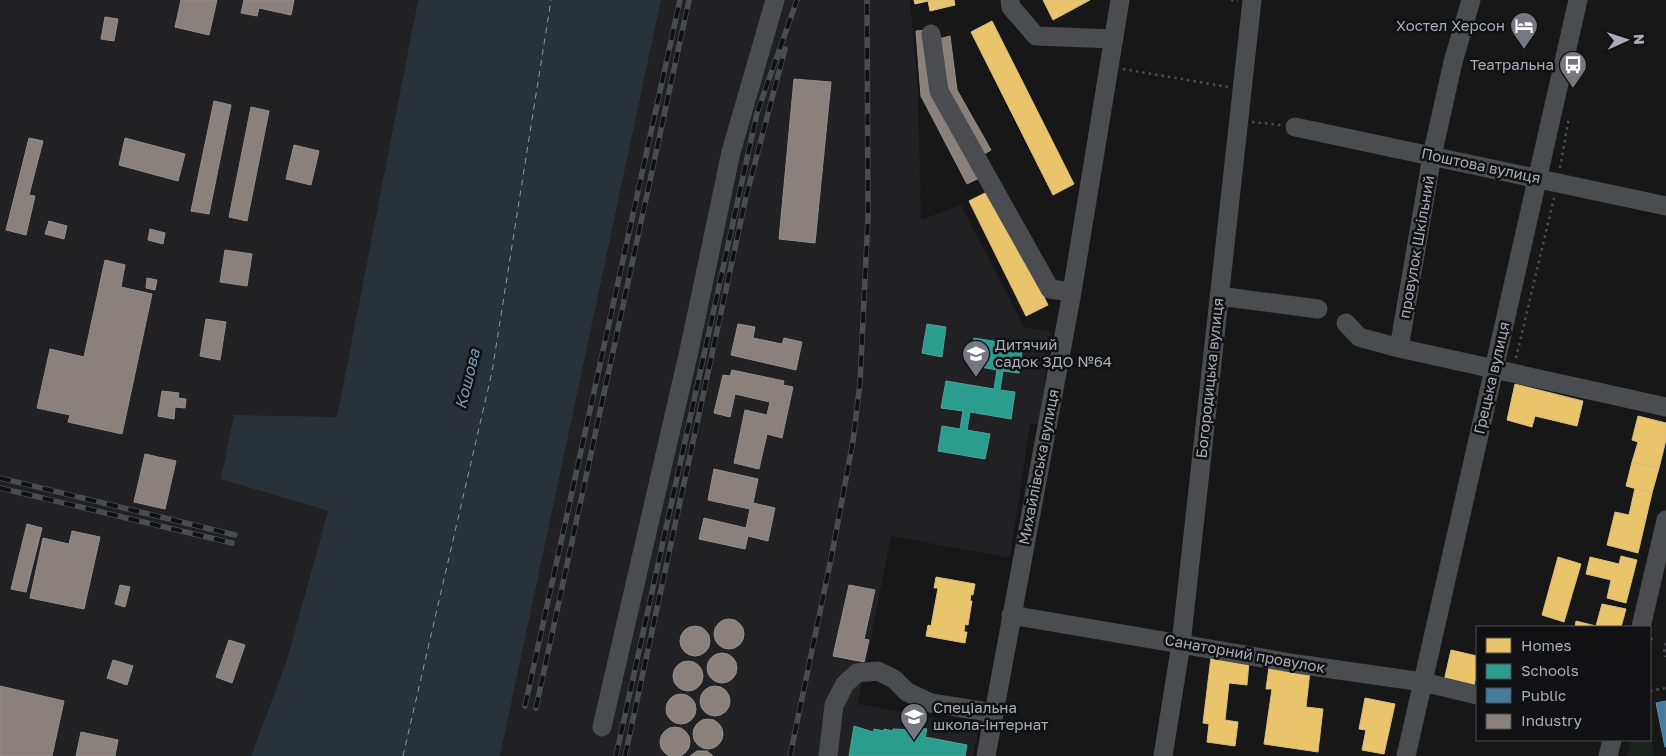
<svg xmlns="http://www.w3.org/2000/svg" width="1666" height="756" font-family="'Golos Text',sans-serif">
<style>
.built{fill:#212123}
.green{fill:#1d241e}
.water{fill:#2a3239}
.homes{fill:#e9c46a;stroke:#d6bd81}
.schools{fill:#2a9d8f;stroke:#50a29b}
.public{fill:#457b9d;stroke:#638aa5}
.industry{fill:#8a817c;stroke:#938e8e}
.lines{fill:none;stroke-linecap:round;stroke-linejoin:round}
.ferry{stroke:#7f9bb3;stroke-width:1;stroke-dasharray:6 5;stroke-linecap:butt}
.path{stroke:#4d4e52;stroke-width:2.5;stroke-dasharray:2.5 4;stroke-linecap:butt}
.minor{stroke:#4b4c50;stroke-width:19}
.rail-casing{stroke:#4b4c4f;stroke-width:5.5}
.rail{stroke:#111113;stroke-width:4;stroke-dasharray:11;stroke-linecap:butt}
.labels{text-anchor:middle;stroke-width:5;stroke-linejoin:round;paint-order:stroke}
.poi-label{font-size:15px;fill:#a8adb8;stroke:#111113;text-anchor:end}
.street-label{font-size:15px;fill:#a8adb8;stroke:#111113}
.water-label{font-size:16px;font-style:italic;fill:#7f9bb3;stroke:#111113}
</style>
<rect width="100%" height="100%" fill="#171717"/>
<path class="built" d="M0,0H418L337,418L234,416L222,479L328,511L286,663L251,756H0Z
M661,0H910L918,91L921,220L961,205L1024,327L1052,332L1039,425L1030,424L1010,558L891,536L858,704L979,726L973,756H500Z"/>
<path class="green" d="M1650,710L1652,712L1653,756H1627L1631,740H1650Z"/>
<path class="water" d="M418,0H661L500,756H251L286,663L328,511L221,479L234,415L337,417Z"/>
<path class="homes" d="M914,0H954L955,5L930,11L928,1L915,4Z
M1043,0H1090L1053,20Z
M992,21L1074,184L1053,195L971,32Z
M991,190L1048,305L1026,316L969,201Z
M1515,384L1583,401L1577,426L1535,416L1532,427L1507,420Z
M1638,416L1666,423V440L1659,468L1632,462L1638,442L1632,440Z
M1632,462L1659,468L1652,493L1626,486Z
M1635,488L1652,493L1638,553L1607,545L1615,512L1629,515Z
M1621,556L1637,560L1626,603L1607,598L1611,580L1586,574L1590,557L1619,564Z
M1558,557L1581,564L1564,622L1542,615Z
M936,577L975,584L973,595L971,594L970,601H972L968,625L965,624L964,632H967L965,643L926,636L928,625L931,626L938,588H934Z
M1602,604L1626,609L1621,627H1575L1576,621L1596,626Z
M1451,650L1477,656V673L1473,689L1444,681Z
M1211,657L1249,662L1247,685L1229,683L1225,720L1238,722L1235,746L1207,742L1209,724L1203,723Z
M1269,667L1310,671L1306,707L1323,709L1318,752L1264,744L1272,689H1266Z
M1365,698L1395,704L1384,754L1362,750L1366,730L1359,729Z"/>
<path class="schools" d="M927,324L946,327L942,357L922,353Z
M974,338L1023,346L1019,373L1003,371L1000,390L1015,392L1011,419L970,412L967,430L990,434L985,459L938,451L942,426L960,429L963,411L941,408L946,381L994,389L997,370L970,365Z
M854,726L873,732L874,729L884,731V729L893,731V729L914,730V727L927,729L925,737L967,745L965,756H849Z"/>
<path class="public" d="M1666,701V747H1665L1656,703Z"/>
<path class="industry" d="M181,0H217L209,35L175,27Z
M244,0H294L291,15L259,8L257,16L241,13Z
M105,17L118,19L114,41L101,39Z
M927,30L933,91L981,177L967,184L921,96L916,31Z
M950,36L957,90L991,150L981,156L946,94L939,39Z
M794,79L831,82L815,243L779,239Z
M214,101L231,105L209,214L191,211Z
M251,107L269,111L247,221L229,217Z
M29,138L43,141L29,195L35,196L26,235L6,230Z
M125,138L185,154L178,181L119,165Z
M294,145L319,151L311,185L286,179Z
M49,221L67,226L64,239L45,234Z
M150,229L165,233L163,244L148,240Z
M225,250L252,254L247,286L220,282Z
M105,260L125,265L121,287L152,294L122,434L68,422L70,415L37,408L50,349L84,357Z
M147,278L157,280L155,290L146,288Z
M206,319L226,322L220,360L200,356Z
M738,324L755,327L753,338L782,344L784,338L802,342L796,370L731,355Z
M732,370L784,381L783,385L793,387L782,438L767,434L759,469L734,463L745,410L767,415L770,402L735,394L730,417L714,413L723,375L730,376Z
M162,391L179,393L178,398L186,399L185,408L175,407L174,419L158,416Z
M145,454L176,461L165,509L134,502Z
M714,469L758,479L753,503L775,508L768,541L748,536L745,549L699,539L704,518L746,528L750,509L708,500Z
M27,524L42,528L26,592L11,589Z
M72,531L100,537L84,609L30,598L43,538L69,544Z
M120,585L130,587L125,607L115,604Z
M849,585L875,590L864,639L869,640L864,662L833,656Z
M714 634a15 15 0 1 1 30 0a15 15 0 1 1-30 0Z
M680 641a15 15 0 1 1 30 0a15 15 0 1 1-30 0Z
M229,640L245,645L232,683L216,677Z
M707 668a15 15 0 1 1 30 0a15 15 0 1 1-30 0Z
M113,660L133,666L127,685L107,678Z
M673 676a15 15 0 1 1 30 0a15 15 0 1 1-30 0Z
M700 701a15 15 0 1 1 30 0a15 15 0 1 1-30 0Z
M0,686L64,701L52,756H0Z
M666 709a15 15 0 1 1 30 0a15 15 0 1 1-30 0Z
M693 734a15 15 0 1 1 30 0a15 15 0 1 1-30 0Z
M660 742a15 15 0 1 1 30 0a15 15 0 1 1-30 0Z
M81,732L118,740L115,756H76Z
M697,751H707L713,756H690Z"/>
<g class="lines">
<path class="ferry" d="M403,756L492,372L551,0"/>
<path class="path" d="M1231,0L1238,1
M1123,69L1228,87
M1252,122L1281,125
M1560,168L1569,117
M1516,358L1554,198
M1666,643L1664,652L1666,657
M1650,646L1652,638
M1650,691L1666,688"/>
<path class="minor" d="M1010,0L1011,7L1036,36L1114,39
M931,34L939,91L1050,289L1072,292
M1295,127L1666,206
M1219,296L1318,309
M1346,323L1359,337L1399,348L1666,407
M1399,348L1432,156L1453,62L1471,0
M1011,615L1297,664L1423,682L1477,695
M1641,627L1666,520
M602,727L689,351L731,152L775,0
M828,756L834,705L845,684L857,673L878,671L894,679L907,692L931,703L994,713
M986,756L1072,292L1120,0
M1163,756L1181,644L1252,0
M1406,756L1578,0
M1608,756L1612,740"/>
<defs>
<path id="rail" d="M0,478L235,535
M0,488L232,543
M525,706L680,0
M536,708L689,0
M616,756L757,113L797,0
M625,756L746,197L785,49
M790,756L832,554L853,441L860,383L868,218L867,0"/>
</defs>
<use href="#rail" class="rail-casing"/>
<use href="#rail" class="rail"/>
</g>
<defs>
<symbol id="hotel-pin" viewBox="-11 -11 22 30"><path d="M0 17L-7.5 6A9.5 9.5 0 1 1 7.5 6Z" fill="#757880" stroke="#111113"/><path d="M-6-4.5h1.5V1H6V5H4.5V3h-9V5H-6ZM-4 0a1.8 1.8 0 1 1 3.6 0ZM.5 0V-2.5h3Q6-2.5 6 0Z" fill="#fff"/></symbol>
<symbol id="bus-pin" viewBox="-11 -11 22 30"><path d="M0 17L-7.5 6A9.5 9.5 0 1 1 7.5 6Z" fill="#757880" stroke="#111113"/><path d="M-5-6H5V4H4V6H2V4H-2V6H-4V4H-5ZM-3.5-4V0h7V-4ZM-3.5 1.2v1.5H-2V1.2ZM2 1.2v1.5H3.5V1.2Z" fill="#fff"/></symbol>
<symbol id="school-pin" viewBox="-11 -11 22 30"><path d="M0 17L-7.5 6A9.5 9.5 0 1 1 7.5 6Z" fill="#757880" stroke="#111113"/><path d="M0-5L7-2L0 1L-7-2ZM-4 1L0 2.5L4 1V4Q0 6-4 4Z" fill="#fff"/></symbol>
</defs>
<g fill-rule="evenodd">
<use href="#hotel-pin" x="1508" y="10" width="32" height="43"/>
<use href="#bus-pin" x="1557" y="49" width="32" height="43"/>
<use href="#school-pin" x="960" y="338" width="32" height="43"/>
<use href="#school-pin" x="898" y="701" width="32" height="43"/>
</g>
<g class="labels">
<g class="poi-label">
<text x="1505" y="31">Хостел Херсон</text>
<text x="1554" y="70">Театральна</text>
<text x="995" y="350" text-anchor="start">Дитячий<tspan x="995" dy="17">садок ЗДО №64</tspan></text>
<text x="933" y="713" text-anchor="start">Спеціальна<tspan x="933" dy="17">школа-інтернат</tspan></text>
</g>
<g class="street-label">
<text transform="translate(1481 166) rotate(12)" y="5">Поштова вулиця</text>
<text transform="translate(1417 247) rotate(-80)" y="5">провулок Шкільний</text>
<text transform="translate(1210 378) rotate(-84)" y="5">Богородицька вулиця</text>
<text transform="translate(1492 378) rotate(-77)" y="5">Грецька вулиця</text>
<text transform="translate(1039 467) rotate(-79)" y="5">Михайлівська вулиця</text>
<text transform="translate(1245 654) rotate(10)" y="5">Санаторний провулок</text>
</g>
<g class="water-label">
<text transform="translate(467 379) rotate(-76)" y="6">Кошова</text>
</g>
</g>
<rect x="1476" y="626" width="175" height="115" fill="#111113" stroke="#4d4f55"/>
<rect x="1486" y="638" width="25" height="15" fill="#e9c46a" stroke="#4d4f55"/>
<text x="1521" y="651" font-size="15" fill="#a8adb8">Homes</text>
<rect x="1486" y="664" width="25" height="15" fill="#2a9d8f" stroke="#4d4f55"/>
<text x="1521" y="676" font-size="15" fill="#a8adb8">Schools</text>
<rect x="1486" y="688" width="25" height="15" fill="#457b9d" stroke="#4d4f55"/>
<text x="1521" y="701" font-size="15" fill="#a8adb8">Public</text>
<rect x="1486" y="714" width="25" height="15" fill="#8a817c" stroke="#4d4f55"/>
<text x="1521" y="726" font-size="15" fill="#a8adb8">Industry</text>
<g transform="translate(1626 40) rotate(87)" stroke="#111113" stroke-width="4" paint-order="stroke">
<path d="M0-4L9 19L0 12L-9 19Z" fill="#a8adb8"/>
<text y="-8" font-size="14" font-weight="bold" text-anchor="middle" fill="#a8adb8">N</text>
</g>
</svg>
